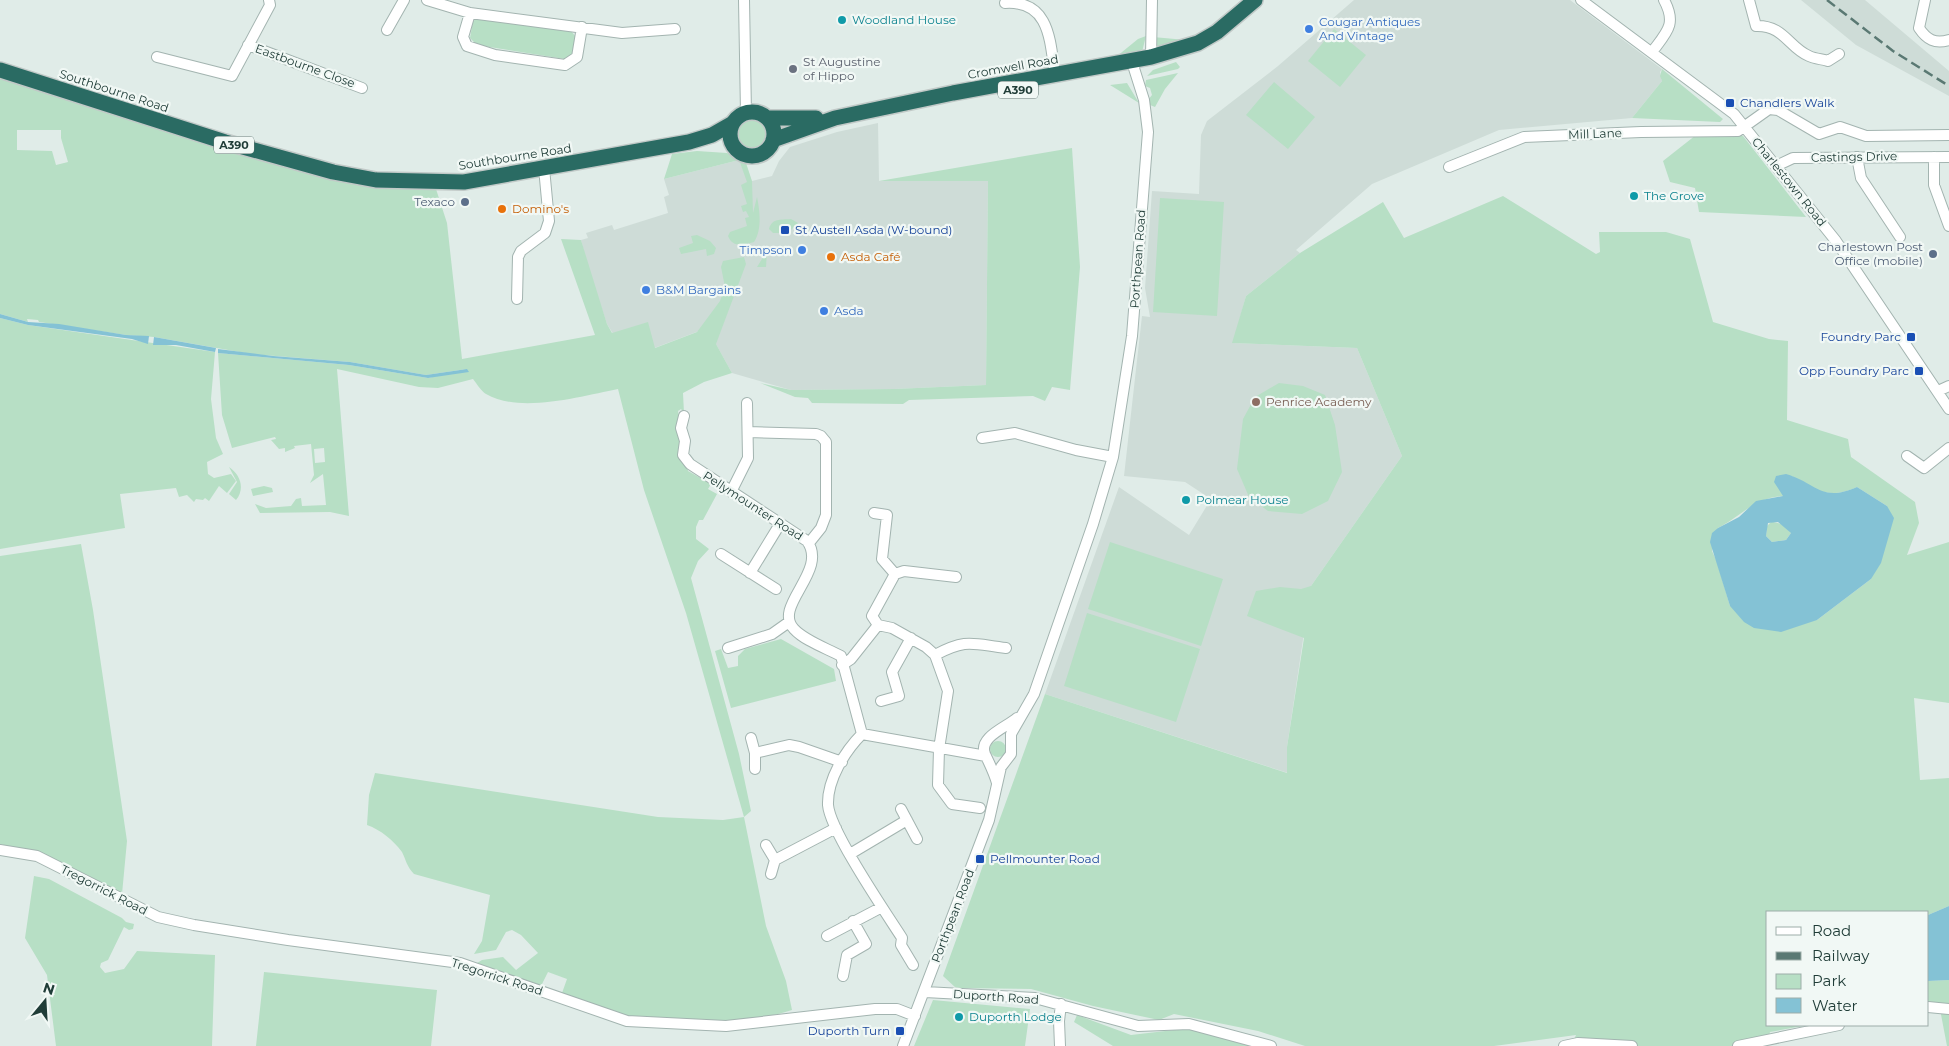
<svg xmlns="http://www.w3.org/2000/svg" width="1949" height="1046" font-family="Montserrat,sans-serif">
<style>
.built{fill:#cedcd7}
.green{fill:#b7dfc5;fill-rule:evenodd}
.water{fill:#84c2d5;fill-rule:evenodd}
.lines{fill:none;stroke-linecap:round;stroke-linejoin:round}
.minor-casing{stroke:#a3b4b0;stroke-width:12}
.highway-casing{stroke:#c1c9c7;stroke-width:18}
.minor{stroke:#fff;stroke-width:10}
.highway{stroke:#2a6b63;stroke-width:15}
.rail{stroke:#5a7973;stroke-width:2.5;stroke-dasharray:10 5;stroke-linecap:butt}
.culture-dot{fill:#0f9aa8;stroke:#f1f8f5;stroke-width:2}
.shop-dot{fill:#3f7fe0;stroke:#f1f8f5;stroke-width:2}
.worship-dot{fill:#6b7280;stroke:#f1f8f5;stroke-width:2}
.transit-dot{fill:#1a4fb4;stroke:#f1f8f5;stroke-width:2}
.service-dot{fill:#5c6f8a;stroke:#f1f8f5;stroke-width:2}
.food-dot{fill:#e8710a;stroke:#f1f8f5;stroke-width:2}
.education-dot{fill:#8d6e63;stroke:#f1f8f5;stroke-width:2}
.labels{text-anchor:middle;stroke-width:4.5;stroke-linejoin:round;paint-order:stroke}
.shield{fill:#f1f8f5;stroke:#5f7571;stroke-width:1}
.shield-label{font-size:11px;font-weight:bold;fill:#203d38}
.culture-label{font-size:12px;fill:#0d838f;stroke:#f1f8f5;text-anchor:start}
.shop-label{font-size:12px;fill:#366cbe;stroke:#f1f8f5;text-anchor:start}
.worship-label{font-size:12px;fill:#5b616d;stroke:#f1f8f5;text-anchor:start}
.street-label{font-size:12px;fill:#203d38;stroke:#f1f8f5}
.transit-label{font-size:12px;fill:#164399;stroke:#f1f8f5;text-anchor:start}
.service-label{font-size:12px;fill:#4e5e75;stroke:#f1f8f5;text-anchor:end}
.food-label{font-size:12px;fill:#c56008;stroke:#f1f8f5;text-anchor:start}
.education-label{font-size:12px;fill:#785e54;stroke:#f1f8f5;text-anchor:start}
</style>
<rect width="100%" height="100%" fill="#e0ece8"/>
<path class="built" d="M1354,0H1570L1662,69L1660,72L1662,81L1632,118L1499,130L1372,184L1296,250L1300,253L1246,296L1233,343L1357,348L1402,456L1311,586L1287,747L1288,773L1045,694L1119,487L1189,535L1211,499L1185,482L1124,476L1142,316L1150,317L1145,288L1152,191L1199,194L1201,135L1207,121L1278,66Z
M1801,0H1865L1949,71V96L1856,45Z
M878,123L879,181H988L986,385L894,389L791,390L732,373L707,328L628,358L607,324L589,271L581,240L588,238L586,233L612,225L614,230L668,213L664,197L669,195L664,179L739,160L748,182L772,176L779,161L790,147L837,132Z"/>
<path class="green" d="M478,18L570,30L577,38C576,47 575,56 565,59L477,45L470,38L473,21Z
M1334,29L1366,55L1340,87L1308,61Z
M1146,36L1142,52L1111,61L1138,39Z
M1153,37L1186,40L1157,49Z
M1176,62L1180,67L1178,69L1147,76L1153,70Z
M1662,69L1723,119L1720,122L1632,118L1662,81L1660,76Z
M0,70L302,155L376,180L436,189L447,223L462,359L595,335L561,239L581,240L607,324L612,333L648,322L655,348L697,332L720,301L725,287L721,267L723,261L744,257L746,264L716,344L732,373L704,382L683,393L684,413L681,409L678,411L688,471L711,484L708,489L717,494L703,520H699L696,527V539L709,549L698,561L691,578L739,754L751,811L744,817L766,926L786,981L792,1010C752,1024 670,1025 628,1016C606,1010 584,1001 562,993L567,979L548,972L541,986L477,963L482,960L503,957L516,970L538,953L521,935L512,930L506,932L496,950L474,954L482,941L490,895L414,874C407,867 406,860 402,852C393,840 381,830 367,825L369,795L375,773L658,817L723,820L744,817L686,613L644,490L618,389C582,396 520,414 486,394C481,391 477,384 473,379L438,388L419,387L337,369L349,516L330,512L260,513L255,504L266,508L291,506L296,499L301,498L302,506L326,505L323,474L310,483L314,475L311,444L294,446L295,448L285,452V448L279,449L271,440L276,439L275,437L232,448L222,415L218,353L349,365L428,378L467,369L426,375L350,362L251,354L154,337L126,335L39,322L38,320L27,319L28,322L0,314ZM17,130H61V138L68,162L56,165L52,151L17,150ZM324,448L325,462L315,463L314,449Z
M1178,73L1165,89L1155,107L1150,105L1148,100L1152,95L1150,88L1145,86L1146,80Z
M1274,82L1315,117L1288,149L1246,115Z
M1127,83L1139,103L1110,85Z
M736 135a16 16 0 1 1 32 0a16 16 0 1 1-32 0Z
M1696,135L1743,136L1806,217L1699,212L1695,188L1670,182L1663,161Z
M1072,148L1080,267L1070,390L1052,387L1045,401L1033,396L909,400L903,404L812,403L808,398L795,397L760,383L791,390L894,389L986,385L988,181H879Z
M697,151L727,153L745,160L752,181L753,213L757,197C760,211 762,230 754,242C743,245 733,248 728,236L730,232L747,226L745,218L749,217L746,211L743,212L741,206L747,204L741,185L747,182L739,160L664,179L672,154Z
M1503,196L1596,254L1600,252L1599,232H1666L1690,239L1713,322L1769,339L1788,341L1787,420L1848,439L1851,457L1915,502L1919,523L1907,555L1949,542V703L1914,698L1920,780L1949,778V906L1928,915V912H1768V1025H1808L1770,1032L1766,1046H1571L1576,1035L1494,1046H1305L1258,1031L1174,1014L1159,1020L1093,1006L1031,989L956,988L943,976L1045,694L1287,773V747L1304,638L1247,616L1256,591L1280,587L1301,589L1311,586L1402,456L1357,348L1232,343L1246,296L1300,253L1383,202L1404,238ZM1792,476C1815,492 1831,499 1857,487L1887,506L1871,579L1817,620L1730,606L1717,562L1712,551L1718,528C1743,515 1754,498 1783,496Z
M1160,198L1224,202L1217,316L1153,312Z
M791,219L798,223L791,230L782,228L781,233H773L769,229C772,218 780,220 791,219Z
M697,235L710,241L716,248L714,254L707,256L706,249L681,254L679,248L693,243L691,236Z
M767,251L766,267H757Z
M0,318L28,325L215,352L211,399L216,438L223,454L207,462L208,474L214,478L231,474L236,481L227,493L219,486L209,501L205,498L203,500L196,499L194,502L187,495L179,497L176,488L120,494L125,528L0,549Z
M1279,383L1303,386L1325,395L1335,425L1342,472L1328,501L1302,514L1268,511L1249,497L1237,469L1243,419L1255,397Z
M229,467C241,475 245,489 236,500L229,494L237,482Z
M264,486L272,488L273,492L253,496L251,489Z
M1771,522C1779,522 1787,526 1791,533L1786,540L1772,542L1766,536L1767,526Z
M1110,542L1223,579L1201,646L1088,609Z
M81,544L93,610L127,841L122,894L51,858L0,844V556Z
M1087,613L1200,649L1176,722L1064,686Z
M781,639L834,669L836,681L731,708L715,651L721,649L728,668L738,666V656L745,649Z
M990 749a8 8 0 1 1 16 0a8 8 0 1 1-16 0Z
M34,876L49,879L122,918L126,922L134,924L133,929L129,930L124,927L108,960L101,963L100,967L105,973L124,969L137,951L215,955L212,1046H56L47,975L25,938Z
M264,972L437,990L431,1046H256Z
M1949,980V1046H1947L1939,1004H1928V981Z
M933,1000L1030,1009L1025,1046H914Z
M1077,1015L1131,1035L1191,1028L1251,1046H1113L1074,1022Z"/>
<path class="water" d="M0,314L28,322L59,324L126,335L149,336L148,344L132,339L28,325L0,318Z
M154,337L216,348L215,352L176,345H153Z
M218,349L273,356L350,362L426,375L467,369L469,372L428,378L349,365L218,353Z
M1786,474C1817,483 1821,503 1857,487L1887,506L1894,518L1881,563L1871,579L1817,620L1781,632L1754,628L1744,622L1730,606L1710,542L1712,533L1718,528L1739,517L1756,501L1783,496L1774,482L1776,476ZM1778,522L1791,533L1786,540L1772,542L1766,536L1768,523Z
M1949,906V980L1928,981V915Z"/>
<g class="lines">
<defs>
<path id="minor" d="M427,0L470,13L622,33L675,29
M744,0L746,113
M1581,0L1734,114L1836,241L1949,409
M1749,0L1756,26C1784,25 1789,48 1809,56C1815,59 1822,59 1828,61L1839,54
M1925,0L1919,28C1927,40 1935,44 1949,40
M1005,3C1050,0 1050,41 1055,75
M470,13L463,37L467,46L495,55L565,65L577,57L582,27
M387,30L404,0
M248,45L362,88
M1652,52C1667,32 1677,24 1664,0
M157,57L232,76L270,5L269,0
M1151,57L1152,0
M1857,157L1861,178L1900,237
M1934,157V185L1949,226
M1776,166L1793,158L1949,157
M1449,167L1524,137L1641,132L1738,131L1769,109L1778,110L1819,134L1840,127L1866,136L1949,135
M517,299L518,257L521,251L545,233L549,221L544,168
M1938,391L1949,386
M684,416L681,428L685,441L683,455L690,464L807,541C829,571 772,606 794,629C805,641 826,648 841,656L862,734L986,756
M748,432L816,434L821,436L826,442V515L821,528L809,543
M982,438L1015,433L1076,450L1113,457
M1907,456L1924,468L1949,448
M731,492L748,458L747,403
M874,513L887,515L882,559L895,574L872,616L878,625
M721,554L776,589
M750,573L780,524
M895,574L904,571L956,577
M728,648L772,634L789,622
M935,655C967,638 972,644 1006,648
M842,665L851,659L878,625L892,628L926,647L935,655L948,691L939,749L938,785L952,804L980,808
M881,701L899,696L892,672L911,638
M862,734C845,751 827,780 828,805C830,831 886,913 902,938L901,945L913,965
M751,738L755,753
M755,769V753L789,745L799,747L842,762
M997,783C994,772 989,763 985,754C978,737 1007,727 1017,718
M901,809L917,839
M766,845L775,860L771,874
M0,850L37,856L158,917L194,925L288,940L460,963L627,1021L726,1026L875,1009H897L915,1016
M850,854L907,820
M775,860L836,828
M827,936L882,907
M843,976L847,955L866,944L853,921
M925,992L1035,998L1138,1026L1189,1024L1271,1046
M1928,1007L1949,1009
M903,1046L989,820L1001,767L1011,754V734L1034,694L1093,524L1113,457L1132,336L1148,132L1144,100L1132,62
M1060,1046L1059,1021L1061,1004
M1564,1046L1578,1043L1632,1046
M1738,1046L1839,1025"/>
<path id="highway" d="M0,70L225,142L333,172L376,180L464,182L689,142L712,135L733,123
M730 134a22 22 0 1 1 44 0a22 22 0 1 1-44 0Z
M768,118H816
M773,140L835,118L953,93L1151,57L1198,43L1217,32L1255,0"/>
</defs>
<use href="#minor" class="minor-casing"/>
<use href="#highway" class="highway-casing"/>
<use href="#minor" class="minor"/>
<use href="#highway" class="highway"/>
<path class="rail" d="M1827,0L1893,51L1949,86"/>
</g>
<g class="culture-dot">
<circle cx="842" cy="20" r="5"/>
<circle cx="1634" cy="196" r="5"/>
<circle cx="1186" cy="500" r="5"/>
<circle cx="959" cy="1017" r="5"/>
</g>
<g class="shop-dot">
<circle cx="1309" cy="29" r="5"/>
<circle cx="802" cy="250" r="5"/>
<circle cx="646" cy="290" r="5"/>
<circle cx="824" cy="311" r="5"/>
</g>
<circle class="worship-dot" cx="793" cy="69" r="5"/>
<g class="transit-dot">
<rect x="1725" y="98" width="10" height="10" rx="2.5"/>
<rect x="780" y="225" width="10" height="10" rx="2.5"/>
<rect x="1906" y="332" width="10" height="10" rx="2.5"/>
<rect x="1914" y="366" width="10" height="10" rx="2.5"/>
<rect x="975" y="854" width="10" height="10" rx="2.5"/>
<rect x="895" y="1026" width="10" height="10" rx="2.5"/>
</g>
<g class="service-dot">
<circle cx="465" cy="202" r="5"/>
<circle cx="1933" cy="254" r="5"/>
</g>
<g class="food-dot">
<circle cx="502" cy="209" r="5"/>
<circle cx="831" cy="257" r="5"/>
</g>
<circle class="education-dot" cx="1256" cy="402" r="5"/>
<g class="labels">
<g class="shield">
<rect x="998" y="81.5" width="40" height="17" rx="4"/>
<rect x="214" y="136.5" width="40" height="17" rx="4"/>
</g>
<g class="shield-label">
<text x="1018" y="94">A390</text>
<text x="234" y="149">A390</text>
</g>
<g class="culture-label">
<text x="852" y="24">Woodland House</text>
<text x="1644" y="200">The Grove</text>
<text x="1196" y="504">Polmear House</text>
<text x="969" y="1021">Duporth Lodge</text>
</g>
<g class="shop-label">
<text x="1319" y="26">Cougar Antiques<tspan x="1319" dy="14">And Vintage</tspan></text>
<text x="792" y="254" text-anchor="end">Timpson</text>
<text x="656" y="294">B&amp;M Bargains</text>
<text x="834" y="315">Asda</text>
</g>
<g class="worship-label">
<text x="803" y="66">St Augustine<tspan x="803" dy="14">of Hippo</tspan></text>
</g>
<g class="street-label">
<text transform="translate(305 66) rotate(20)" y="4">Eastbourne Close</text>
<text transform="translate(1013 67) rotate(-10)" y="4">Cromwell Road</text>
<text transform="translate(114 91) rotate(18)" y="4">Southbourne Road</text>
<text transform="translate(1595 134) rotate(-2)" y="4">Mill Lane</text>
<text transform="translate(515 157) rotate(-9)" y="4">Southbourne Road</text>
<text transform="translate(1854 157) rotate(-1)" y="4">Castings Drive</text>
<text transform="translate(1789 182) rotate(51)" y="4">Charlestown Road</text>
<text transform="translate(1138 259) rotate(-86)" y="4">Porthpean Road</text>
<text transform="translate(753 506) rotate(33)" y="4">Pellymounter Road</text>
<text transform="translate(104 890) rotate(27)" y="4">Tregorrick Road</text>
<text transform="translate(953 916) rotate(-69)" y="4">Porthpean Road</text>
<text transform="translate(497 977) rotate(18)" y="4">Tregorrick Road</text>
<text transform="translate(996 997) rotate(4)" y="4">Duporth Road</text>
</g>
<g class="transit-label">
<text x="1740" y="107">Chandlers Walk</text>
<text x="795" y="234">St Austell Asda (W-bound)</text>
<text x="1901" y="341" text-anchor="end">Foundry Parc</text>
<text x="1909" y="375" text-anchor="end">Opp Foundry Parc</text>
<text x="990" y="863">Pellmounter Road</text>
<text x="890" y="1035" text-anchor="end">Duporth Turn</text>
</g>
<g class="service-label">
<text x="455" y="206">Texaco</text>
<text x="1923" y="251">Charlestown Post<tspan x="1923" dy="14">Office (mobile)</tspan></text>
</g>
<g class="food-label">
<text x="512" y="213">Domino's</text>
<text x="841" y="261">Asda Café</text>
</g>
<g class="education-label">
<text x="1266" y="406">Penrice Academy</text>
</g>
</g>
<rect x="1766" y="911" width="162" height="115" fill="#f1f8f5" stroke="#9dada9"/>
<rect x="1776" y="927" width="25" height="8" fill="#ffffff" stroke="#9dada9"/>
<text x="1812" y="936" font-size="15" fill="#203d38">Road</text>
<rect x="1776" y="952" width="25" height="8" fill="#5a7973" stroke="#9dada9"/>
<text x="1812" y="961" font-size="15" fill="#203d38">Railway</text>
<rect x="1776" y="974" width="25" height="15" fill="#b7dfc5" stroke="#9dada9"/>
<text x="1812" y="986" font-size="15" fill="#203d38">Park</text>
<rect x="1776" y="998" width="25" height="15" fill="#84c2d5" stroke="#9dada9"/>
<text x="1812" y="1011" font-size="15" fill="#203d38">Water</text>
<g transform="translate(45 1001) rotate(18)" stroke="#f1f8f5" stroke-width="4" paint-order="stroke">
<path d="M0-4L9 19L0 12L-9 19Z" fill="#203d38"/>
<text y="-8" font-size="14" font-weight="bold" text-anchor="middle" fill="#203d38">N</text>
</g>
</svg>
